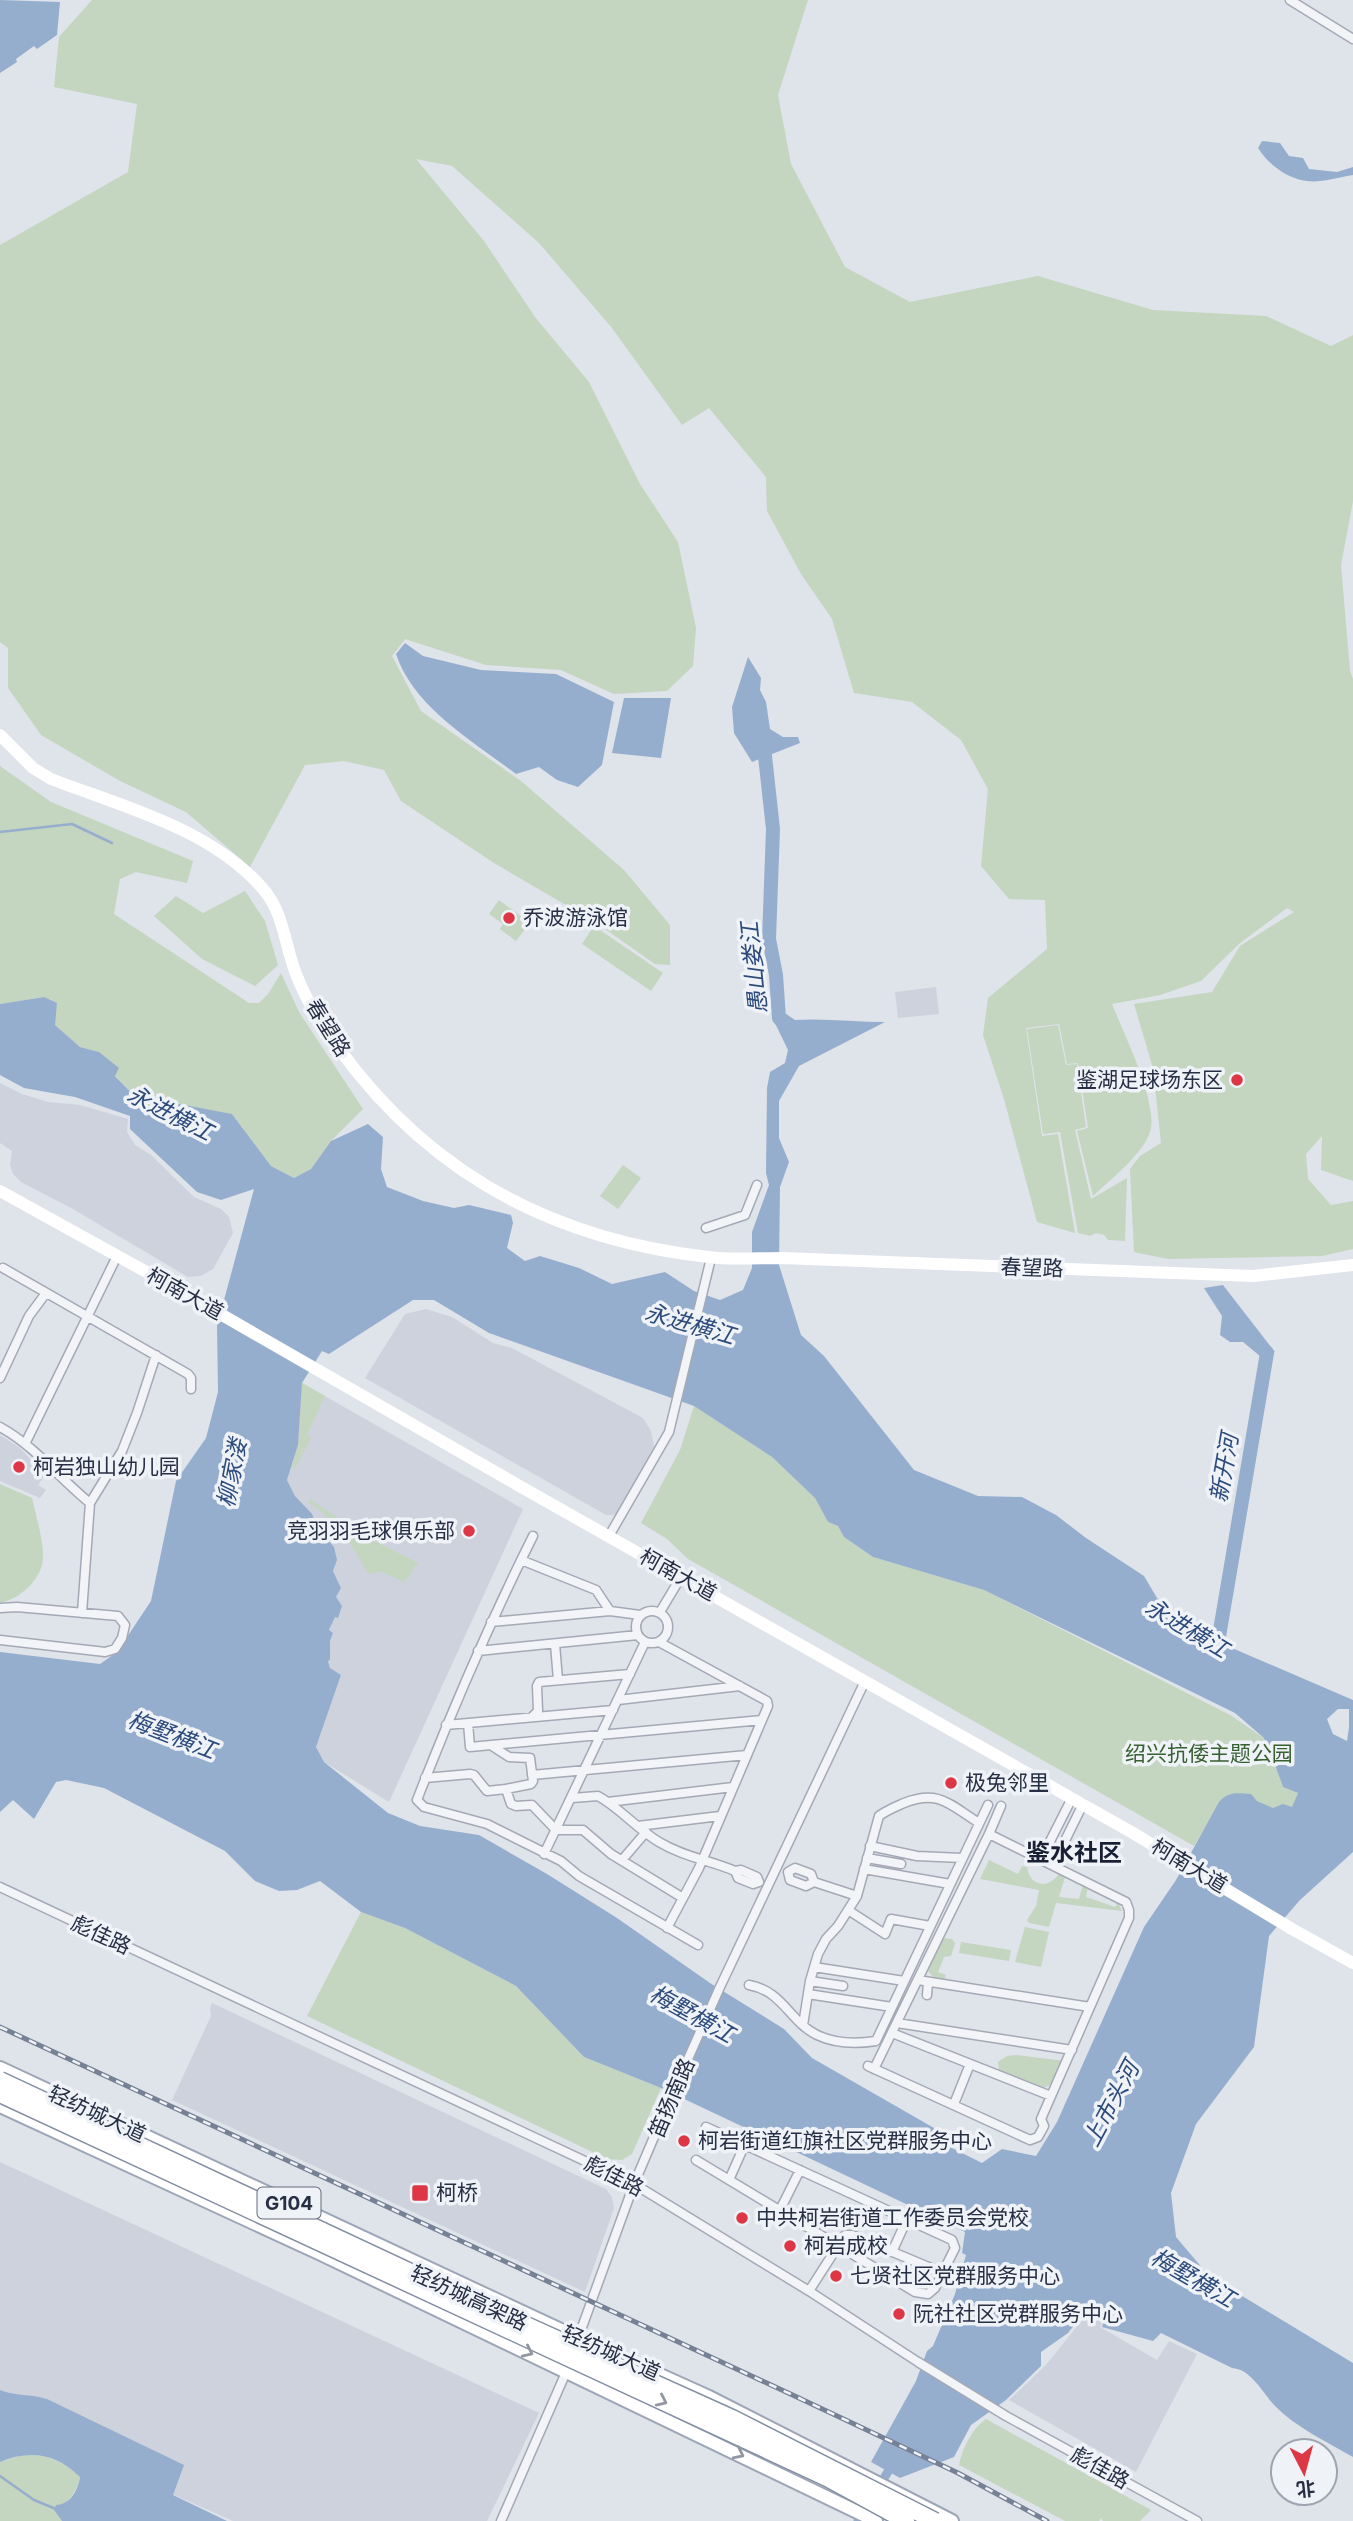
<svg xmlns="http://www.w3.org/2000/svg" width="1353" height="2521" font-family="Inter,'Noto Sans SC',sans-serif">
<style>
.built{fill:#cdd2dd}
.green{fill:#c4d5c0}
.water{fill:#96aece;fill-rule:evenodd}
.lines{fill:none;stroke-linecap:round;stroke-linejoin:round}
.stream{stroke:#96aece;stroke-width:2.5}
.canal{stroke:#96aece;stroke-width:9}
.river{stroke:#96aece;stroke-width:14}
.street-casing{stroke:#a4a9b5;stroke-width:11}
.primary-casing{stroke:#9da6b7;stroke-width:16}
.street{stroke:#f3f4f8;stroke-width:8}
.secondary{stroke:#fff;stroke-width:12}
.primary{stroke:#fff;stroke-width:12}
.rail-casing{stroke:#778196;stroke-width:5}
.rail{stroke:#eff2f7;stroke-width:2.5;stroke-dasharray:8;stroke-linecap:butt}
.highway-bridge-casing{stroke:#858fa3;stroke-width:19;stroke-linecap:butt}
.highway-bridge{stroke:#fff;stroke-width:16}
.oneway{stroke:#9297a2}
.poi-dot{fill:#dd3745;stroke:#eff2f7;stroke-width:2.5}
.labels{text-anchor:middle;stroke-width:7;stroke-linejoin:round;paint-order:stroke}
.shield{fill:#eff2f7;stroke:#626a7a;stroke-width:2}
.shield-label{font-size:19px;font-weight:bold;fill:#262f44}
.poi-label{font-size:21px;fill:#262f44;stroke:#eff2f7;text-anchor:start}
.street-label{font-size:21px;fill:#262f44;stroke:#eff2f7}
.park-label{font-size:21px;fill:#386132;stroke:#eff2f7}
.water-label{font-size:23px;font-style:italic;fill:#2c4b7c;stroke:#eff2f7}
.quarter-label{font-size:24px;font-weight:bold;fill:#192034;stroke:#eff2f7}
</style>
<rect width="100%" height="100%" fill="#dfe3ea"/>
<path class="built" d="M936,987L939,1014L898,1018L895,992Z
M0,1083L22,1094L48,1102L80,1105L128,1119L127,1132L135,1145L151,1155L194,1197L221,1209L229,1217L233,1233L213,1269L201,1276L188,1277L73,1209L21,1182L13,1174L10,1165L12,1151L0,1143Z
M426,1309L452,1317L493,1343L512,1348L643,1418L651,1431L654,1447L621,1510L614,1515H606L365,1378L405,1314Z
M302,1383L523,1509L389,1802L324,1762L316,1747L341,1675L330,1668L328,1661L330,1660V1641L333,1633L329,1631L335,1616L336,1597L341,1588L333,1571L335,1562L334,1547L295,1496L287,1480L298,1445Z
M0,1435L20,1448L45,1475L38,1485L46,1490L40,1498L0,1481Z
M212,2003L606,2189L612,2197L614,2208L585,2292L172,2100L211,2016L210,2008Z
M0,2162L539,2413L487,2521H233L0,2418Z
M1086,2315L1103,2321L1100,2327L1157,2360L1169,2341L1197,2354L1136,2472L1009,2400L1046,2365Z"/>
<path class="green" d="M92,0H808L778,95L791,164L845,267L910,302L1038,276L1153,310L1266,316L1331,346L1353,335V501L1341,565L1350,671L1353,679V1181L1321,1170L1322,1136L1306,1154L1308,1179L1331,1205L1353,1201V1249L1322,1256L1168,1259L1134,1252L1130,1169L1140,1156L1161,1143L1153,1068L1134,1004L1212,992L1240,946L1294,912L1287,908L1240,943L1201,981L1160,995L1112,1004C1123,1032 1159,1104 1150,1132C1143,1154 1110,1180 1093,1196L1077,1131L1088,1128L1078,1063L1067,1064L1059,1024L1026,1028L1042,1136L1058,1134L1075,1233L1037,1222L1004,1099L983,1035L988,998L1047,949L1045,900L1009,899L981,866L988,789L961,740L912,702L854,693L832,619L801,574L767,511L766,477L709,408L682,425L612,328L539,243L452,166L416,159L484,241L535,317L589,382L640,484L678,542L696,628L693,666L667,691L614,694L561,670L486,665L405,639L392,656L421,711L521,781L624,870L670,925V965L655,964L595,922L494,863L401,801L384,770L344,761L305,765L250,867L186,812L120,781L41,735L8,688V648L0,642V245L128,172L137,104L54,87L59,37Z
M0,766L51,802L193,861L187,883L136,872L120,879L114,914L249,1003H259L268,994L281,973L299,1012L363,1109L331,1141L311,1169L294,1178L271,1166L232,1114L156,1119L115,1075L99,1052L80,1047L55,1025L44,997L0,1004Z
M245,891L265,921L278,965L255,986L202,959L154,916L176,896L203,913Z
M499,900L530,923L516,941L500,929L503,924L489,914Z
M594,926L663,973L651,991L582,944Z
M1058,1025L1066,1065L1077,1064L1086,1127L1075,1130L1091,1199L1127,1178L1125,1241L1108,1240L1104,1235L1096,1233L1090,1236L1078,1233L1060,1132L1043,1134L1027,1029Z
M623,1165L641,1178L618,1209L600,1196Z
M302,1383L325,1396L307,1435L311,1438L295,1468L292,1467L298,1445Z
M694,1406L772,1457L815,1498L828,1522L838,1526L844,1537L873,1557L984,1590L1230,1715L1264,1738L1270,1761L1275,1765L1283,1787L1298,1793L1292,1808H1273L1257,1801L1223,1798L1194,1846L688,1559L667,1539L641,1523L680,1450Z
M0,1484L32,1498C36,1516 42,1535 43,1553C45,1577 21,1599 0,1603Z
M310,1499L368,1538L418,1563L404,1582L382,1572L368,1574C353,1545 336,1520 308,1502Z
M989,1860L1018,1874L1022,1866L1027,1867C1030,1887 1048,1889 1059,1874L1065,1877L1059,1897L1079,1899L1083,1885L1088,1887L1086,1897L1115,1907L1118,1903L1122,1911L1056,1903L1049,1927L1029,1923L1027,1920L1036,1906L1039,1890L980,1879Z
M361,1912L405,1928L516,1986L584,2057L661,2088L632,2154L622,2160L607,2159L307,2016Z
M1025,1927L1049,1932L1041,1967L1015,1962Z
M943,1938L952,1939L955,1943L951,1956L944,1957L938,1972L946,1975L944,1980H936L928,1971Z
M961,1942L1011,1950L1009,1961L959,1953Z
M1016,2055L1065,2061L1053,2083L1042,2089L999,2070L998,2062L1007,2056Z
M986,2419L1151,2510L1140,2521H1103L1101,2518L1099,2521H1065L959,2465C963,2447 971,2430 986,2419Z
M26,2454C48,2455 65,2462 80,2477C77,2493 69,2502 54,2510L62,2521H0V2462Z"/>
<path class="water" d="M0,0L60,2L57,35L37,49L34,46L16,59L17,62L0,73Z
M1262,141L1280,143L1289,156L1303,158L1309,169L1337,172L1353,167V175C1323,180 1310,188 1282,172C1272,165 1265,159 1258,148Z
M405,643L423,656L481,670L556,674L614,702L602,765L578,787L557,780L539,767L516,774C473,741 414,708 396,654Z
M748,657L761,678L760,690L766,702L770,729L783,737H798L800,743L752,762L734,733L732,707Z
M624,698H671L661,758L612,753Z
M44,997L57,1003L55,1025L80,1047L99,1052L119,1068L115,1076L156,1118L169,1117L179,1104L232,1114L271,1166L294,1178L311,1169L331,1141L368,1124L383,1137L381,1169L387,1187L423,1201L454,1208L469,1205L511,1215L513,1223L507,1248L525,1261L540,1256L579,1268L612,1284L665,1272L694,1291L720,1300L743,1290L752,1268V1232L769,1185L766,1173L767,1088L770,1072L785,1063L788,1050L772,1017V1009H779L795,1020C826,1018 854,1022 885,1022L799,1066L779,1101V1138L789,1162L780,1187L779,1265L801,1335L824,1356L914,1470L978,1496L1022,1497L1056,1515L1086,1538L1144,1576L1157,1598L1188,1629L1353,1700V1852L1300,1900L1269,1936L1254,2047L1196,2124L1171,2193L1176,2237L1209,2276L1353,2363V2457C1327,2442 1297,2428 1275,2406C1262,2392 1251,2369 1232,2368L1161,2333L1153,2341L1102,2327L1104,2320L1085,2311L1068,2333L1041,2352V2366L1006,2400L971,2425L954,2457L900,2478L871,2462L916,2381L927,2351L933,2346L955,2294L966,2255L962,2253L965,2232L661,2088L584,2057L516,1986L405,1928L361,1912L320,1881L297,1890L279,1891L255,1881L225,1851L104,1788L66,1780L56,1782L34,1819L13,1800L0,1812V1652L100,1664L117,1652L151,1601L176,1481L206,1438L218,1392L217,1326L254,1189L221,1200L197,1192L130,1129V1116L75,1097L24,1088L0,1075V1004ZM413,1300H434L489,1333L694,1406L772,1457L815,1498L828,1522L838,1526L844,1537L873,1557L984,1590L1235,1713L1264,1738L1270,1761L1275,1765L1283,1787L1298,1793L1292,1807L1283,1804L1273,1808L1257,1801L1251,1794C1238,1793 1228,1791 1219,1802L1176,1880L1144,1927L1057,2122L1036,2156L1002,2149L982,2163L942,2143L941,2132L812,2058L784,2029L710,1983L617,1918L547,1874L479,1835L420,1826L388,1813L324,1762L316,1747L341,1675L330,1668L328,1661L330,1660V1641L333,1633L329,1630L335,1617L338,1618L342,1606L336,1597L341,1588L333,1571L337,1560L334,1547L317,1527L312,1514L295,1496L287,1480L298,1445L302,1383L322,1351L329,1354ZM1338,1709H1349V1727L1347,1741L1333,1734L1327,1719Z
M1223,1285L1275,1352L1260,1356L1243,1342H1230L1220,1335L1222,1316L1204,1288Z
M0,2390C15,2396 31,2394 47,2399L184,2465L173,2495L227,2521H62L54,2510L56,2505C71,2504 78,2490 80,2477C57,2454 30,2449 0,2462Z"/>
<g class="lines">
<path class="stream" d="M0,832L72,824L112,843
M0,2476L34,2500L56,2509"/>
<path class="canal" d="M858,2521L892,2465"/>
<path class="river" d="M760,739L764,747L773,829L769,939L776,975L779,1018L786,1025
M1215,1660L1267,1353L1256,1342"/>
<defs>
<path id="street" d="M1290,0L1353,39
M706,1228L745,1215L757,1185
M3,1268L188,1374L191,1378V1389
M0,1378L29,1316L46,1293
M0,1427C35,1446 59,1478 90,1503
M26,1442L117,1256
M533,1536C490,1622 452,1710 417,1800L424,1807L487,1824L561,1861L579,1876L698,1945
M609,1536L669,1432L711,1258
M521,1560L596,1590L610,1611
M0,1608L17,1607L118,1616L125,1625L122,1638L115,1649L105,1652L0,1640
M636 1627a16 16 0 1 1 32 0a16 16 0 1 1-32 0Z
M660,1612L681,1577
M82,1613L90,1503L122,1451L137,1413L156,1355
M491,1622L610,1611L640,1615
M659,1642L767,1701L768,1706L699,1868L667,1928
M555,1644L558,1680
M478,1651L638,1635
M618,1700L740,1686
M532,1717L538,1711L537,1686L539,1682L630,1674
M468,1723L470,1747L762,1720
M446,1725L613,1710
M492,1746L509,1757L530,1758L533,1781L531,1784L506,1789
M532,1775L747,1755
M425,1778L470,1774L474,1775L487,1791L506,1789L511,1804L516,1806L532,1805L556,1830H583L611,1854L683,1898
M572,1798L598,1796C620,1808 637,1829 659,1842C684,1857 709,1860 735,1871
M608,1802L733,1787
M638,1826L720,1816
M870,1846L917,1856L962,1858
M544,1854L645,1642
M867,1858L901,1864
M1041,1859L1072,1798
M622,1860L646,1832
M1053,1865L1083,1804
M795,1868L811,1874L814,1882L806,1886L790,1880L788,1872Z
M864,1869L950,1884
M741,1870L757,1877L759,1882L753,1884L738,1878L735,1871Z
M814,1882L857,1896
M0,1887L634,2184L809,2291L918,2362L1006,2416L1197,2521
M848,1910L885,1934L891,1919L930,1926
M814,1967L904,1981
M918,1980L1090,2007
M810,1981L843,1986
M749,1985C783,1991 789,2021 817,2035C836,2044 857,2044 876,2041L988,1805
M808,1994L892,2007
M927,1995L928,1982
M897,2023L1072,2050
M803,2025L810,1981L818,1954L826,1939L838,1926L857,1896L879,1816C887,1810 895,1807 904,1803C939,1789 950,1805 979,1823
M892,2033L1051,2096
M868,2066L1030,2140L1038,2137L1044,2126L1041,2119L1129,1918V1910L1126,1902L989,1834
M874,2069L989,1834L1001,1806
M954,2104L970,2064
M696,2160L915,2292L928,2294L935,2288L955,2248L952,2240L706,2127
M729,2180L745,2144
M780,2210L800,2170
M892,2252L907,2219
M809,2291L845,2235H852L943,2273
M577,2341L634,2184L671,2097L720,1987L865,1681
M501,2521L567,2370"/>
<path id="primary" d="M0,2068L578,2338L709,2397L952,2521
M0,2106L321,2254L876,2521"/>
</defs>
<use href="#street" class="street-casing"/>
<use href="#primary" class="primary-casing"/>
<use href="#street" class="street"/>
<path class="secondary" d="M0,735L33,768L51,779C124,807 212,829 264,890C284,914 285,946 296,974C302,989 311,1007 320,1021C412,1163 540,1238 708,1257C732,1260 757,1258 782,1258L1253,1276L1353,1265
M0,1191L170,1285L523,1488L1133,1833L1292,1929L1353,1963"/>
<use href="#primary" class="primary"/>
<defs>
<path id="rail" d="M0,2027L799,2398L958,2473L1047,2521"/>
</defs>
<use href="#rail" class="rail-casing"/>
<use href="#rail" class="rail"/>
<defs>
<path id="highway-bridge" d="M0,2080L464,2297L732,2418L935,2521
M0,2094L827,2478L906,2521"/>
</defs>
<use href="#highway-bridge" class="highway-bridge-casing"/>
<use href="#highway-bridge" class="highway-bridge"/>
</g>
<defs><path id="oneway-chevron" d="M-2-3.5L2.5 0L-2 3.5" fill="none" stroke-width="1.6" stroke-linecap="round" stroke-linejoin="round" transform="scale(1.75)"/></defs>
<g class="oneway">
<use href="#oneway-chevron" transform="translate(528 2352) rotate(25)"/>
<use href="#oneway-chevron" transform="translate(662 2401) rotate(25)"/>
<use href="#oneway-chevron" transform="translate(739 2454) rotate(26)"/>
</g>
<g class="poi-dot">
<circle cx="509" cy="918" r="7"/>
<circle cx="1237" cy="1080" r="7"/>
<circle cx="19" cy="1467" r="7"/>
<circle cx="469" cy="1531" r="7"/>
<circle cx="951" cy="1783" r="7"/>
<circle cx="684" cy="2141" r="7"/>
<rect x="411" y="2184" width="18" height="18" rx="3.5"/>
<circle cx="742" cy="2218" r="7"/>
<circle cx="790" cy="2246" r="7"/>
<circle cx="836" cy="2276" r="7"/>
<circle cx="899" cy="2314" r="7"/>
</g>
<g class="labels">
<rect class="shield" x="257.5" y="2187.5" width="63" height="31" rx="5"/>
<g class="shield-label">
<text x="289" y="2210">G104</text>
</g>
<g class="poi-label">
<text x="523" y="925">乔波游泳馆</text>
<text x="1223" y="1087" text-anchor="end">鉴湖足球场东区</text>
<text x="33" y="1474">柯岩独山幼儿园</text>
<text x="455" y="1538" text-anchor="end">竞羽羽毛球俱乐部</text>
<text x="965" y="1790">极兔邻里</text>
<text x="698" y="2148">柯岩街道红旗社区党群服务中心</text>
<text x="436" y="2200">柯桥</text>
<text x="756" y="2225">中共柯岩街道工作委员会党校</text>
<text x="804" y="2253">柯岩成校</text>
<text x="850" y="2283">七贤社区党群服务中心</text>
<text x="913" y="2321">阮社社区党群服务中心</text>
</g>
<g class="street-label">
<text transform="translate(328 1028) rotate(58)" y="7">春望路</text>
<text transform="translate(1032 1268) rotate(2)" y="7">春望路</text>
<text transform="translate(185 1294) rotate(29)" y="7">柯南大道</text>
<text transform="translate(678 1575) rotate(29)" y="7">柯南大道</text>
<text transform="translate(1189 1866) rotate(31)" y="7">柯南大道</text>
<text transform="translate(101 1935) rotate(25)" y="7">彪佳路</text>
<text transform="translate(672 2098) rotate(-67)" y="7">笛扬南路</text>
<text transform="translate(97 2114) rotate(25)" y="7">轻纺城大道</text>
<text transform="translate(614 2176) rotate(27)" y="7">彪佳路</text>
<text transform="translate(469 2298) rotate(25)" y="7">轻纺城高架路</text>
<text transform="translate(611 2353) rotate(24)" y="7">轻纺城大道</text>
<text transform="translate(1100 2468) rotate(29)" y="7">彪佳路</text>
</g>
<g class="park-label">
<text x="1209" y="1761">绍兴抗倭主题公园</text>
</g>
<g class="water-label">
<text transform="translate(754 968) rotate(-96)" y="8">愚山娄江</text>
<text transform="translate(170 1113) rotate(27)" y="8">永进横江</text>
<text transform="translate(690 1324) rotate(16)" y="8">永进横江</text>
<text transform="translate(1224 1468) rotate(-80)" y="8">新开河</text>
<text transform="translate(232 1473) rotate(-79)" y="8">柳家溇</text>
<text transform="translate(1187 1628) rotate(31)" y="8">永进横江</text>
<text transform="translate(172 1735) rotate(21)" y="8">梅墅横江</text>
<text transform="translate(692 2014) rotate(29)" y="8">梅墅横江</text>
<text transform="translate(1111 2104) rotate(-62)" y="8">上市头河</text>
<text transform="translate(1193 2278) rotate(30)" y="8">梅墅横江</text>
</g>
<g class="quarter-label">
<text x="1074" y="1861">鉴水社区</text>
</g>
</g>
<g transform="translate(1304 2472) rotate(174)"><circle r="33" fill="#eff2f7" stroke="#9fa4af" stroke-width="2"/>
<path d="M0-5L12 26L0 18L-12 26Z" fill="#dd3745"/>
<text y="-10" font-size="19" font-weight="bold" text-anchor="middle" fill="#262f44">北</text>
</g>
</svg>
